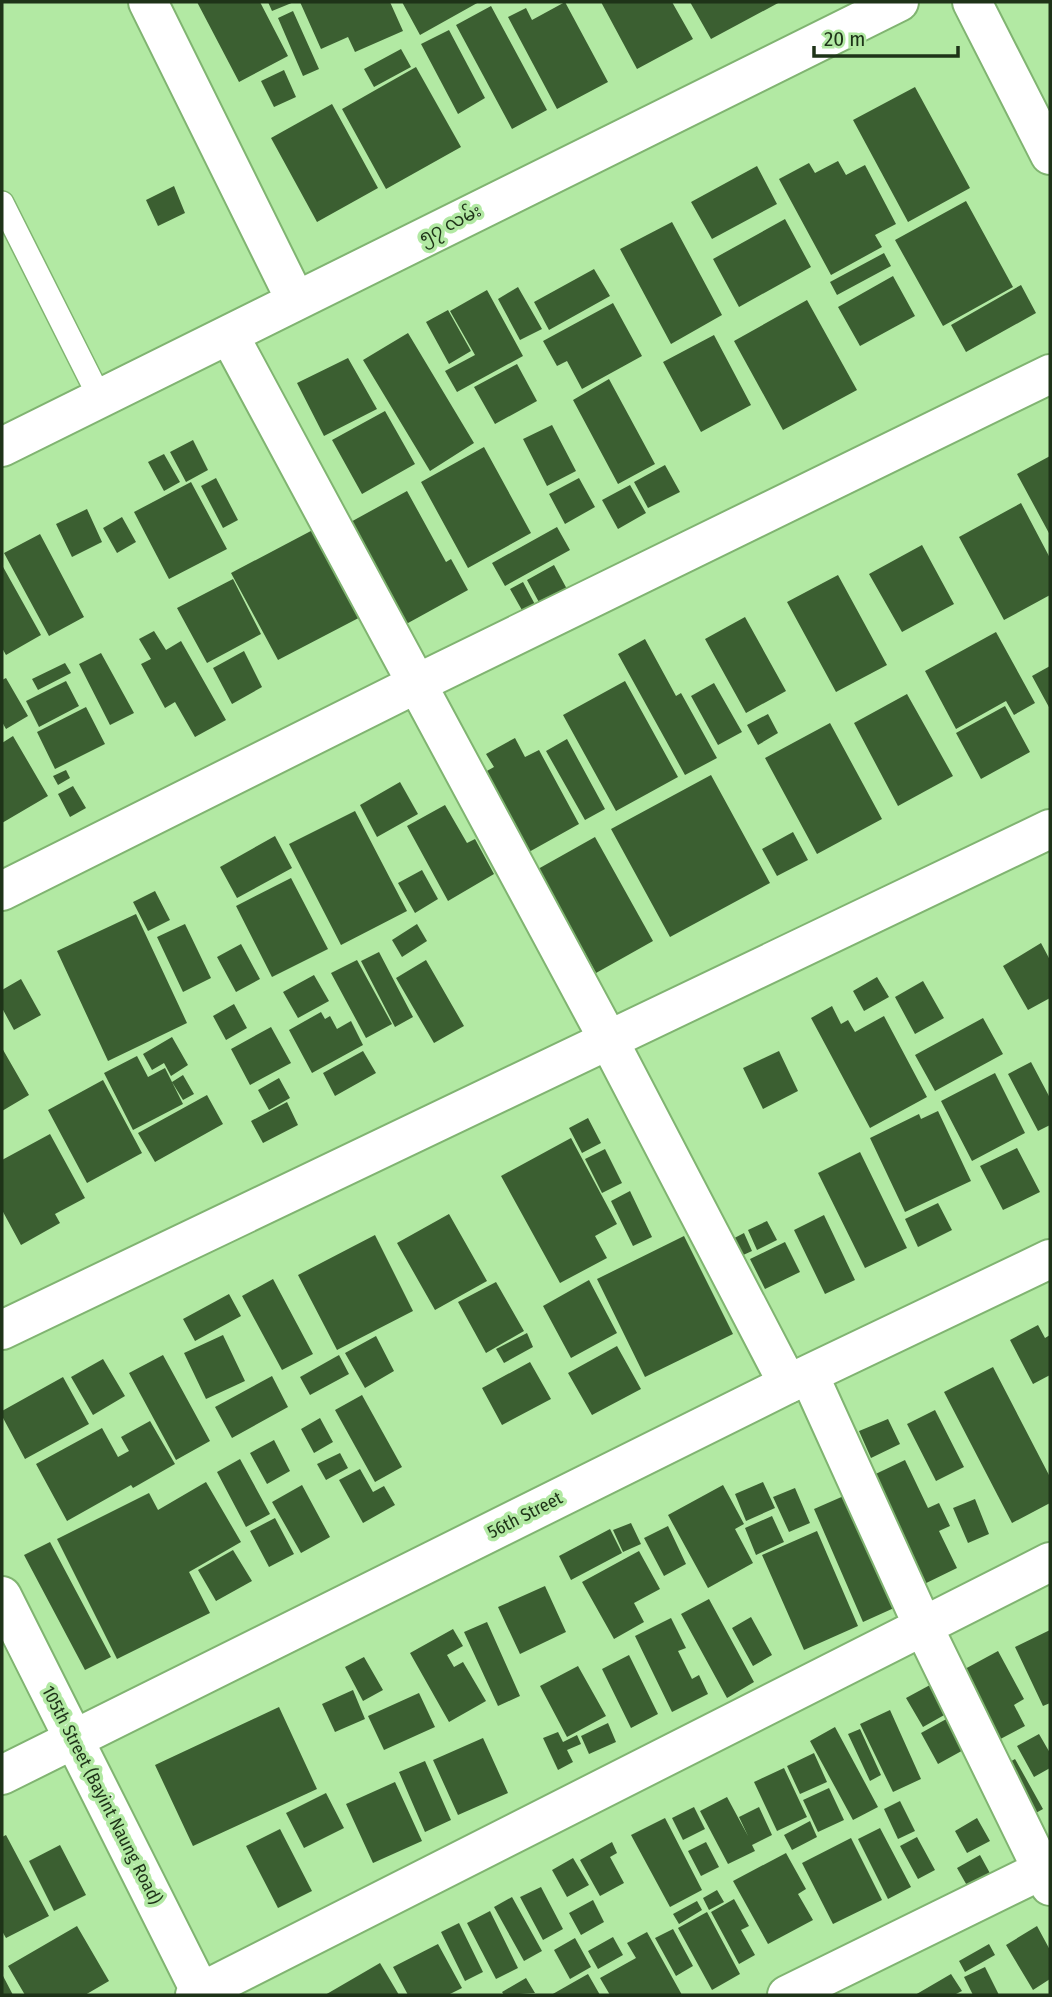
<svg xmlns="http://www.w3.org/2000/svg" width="1052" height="1997" font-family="'Fira Sans Condensed','Noto Sans Myanmar',sans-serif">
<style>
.building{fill:#3b5f31}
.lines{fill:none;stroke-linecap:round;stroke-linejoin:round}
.lane-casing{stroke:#80b471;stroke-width:26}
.street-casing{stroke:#80b471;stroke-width:42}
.secondary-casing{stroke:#80b471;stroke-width:42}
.lane{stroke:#fff;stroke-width:23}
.street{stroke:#fff;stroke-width:38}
.secondary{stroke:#fff;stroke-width:38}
.labels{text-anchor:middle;stroke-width:7;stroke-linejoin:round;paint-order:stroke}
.street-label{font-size:18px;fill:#1e3318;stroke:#b2e9a3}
</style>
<rect width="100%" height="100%" fill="#b2e9a3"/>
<path class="building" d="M197,2H260L288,56L239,82Z
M268,2H294L272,11Z
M300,2H390L403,31L355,52L348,37L321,49Z
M402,2H479L420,35Z
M565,2L608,82L557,109L508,17L526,8L532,20Z
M601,2H672L693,39L637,69Z
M690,2H780L711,39Z
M491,6L547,110L512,129L456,25Z
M293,11L319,69L303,76L278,18Z
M449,30L485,98L458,114L421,44Z
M401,49L411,67L374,87L364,69Z
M416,67L461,147L386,189L342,109Z
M284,70L296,97L274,107L261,81Z
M915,87L970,188L908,222L853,120Z
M332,104L378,188L317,222L271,138Z
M838,161L846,175L865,165L896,224L875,235L882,247L831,275L779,179L809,163L815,173Z
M757,166L777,204L712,239L691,202Z
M174,186L185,213L158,226L146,200Z
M966,201L1013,287L943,326L895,240Z
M785,219L811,267L739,307L713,259Z
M672,222L722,315L671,344L620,249Z
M884,253L891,266L837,295L830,282Z
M594,269L610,296L549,330L534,302Z
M893,276L915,316L860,346L838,307Z
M1021,285L1036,313L966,352L951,325Z
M518,287L542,329L520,340L498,299Z
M487,290L523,356L457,392L445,371L475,355L450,311Z
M807,300L857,390L783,430L734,341Z
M613,303L642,356L582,389L567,361L557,366L543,341Z
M448,310L471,351L449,364L426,322Z
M408,333L474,443L430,471L363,360Z
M714,335L751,405L701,432L663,362Z
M348,358L377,409L324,436L297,383Z
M517,364L537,401L495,424L474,387Z
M609,379L655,464L618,484L573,400Z
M385,411L415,464L362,494L332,440Z
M552,425L576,471L547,486L523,439Z
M193,440L208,470L186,482L170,452Z
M484,447L531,533L468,568L421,482Z
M164,454L180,482L164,491L148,462Z
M1050,456V535L1017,474Z
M665,465L680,492L648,508L634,482Z
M216,478L238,520L223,528L201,486Z
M579,478L595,507L565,524L549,494Z
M191,482L227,549L169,579L134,512Z
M630,485L646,513L618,529L602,500Z
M407,491L446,562L451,559L468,590L399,628L338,529Z
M1021,503L1050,558V595L1004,620L959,537Z
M87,509L102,542L72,557L56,524Z
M122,517L136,542L117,553L103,528Z
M326,523L372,611L278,660L231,573Z
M557,527L570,550L505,586L492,563Z
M40,534L84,617L49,636L4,553Z
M922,545L954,604L902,632L869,574Z
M2,565L41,635L6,655L2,648Z
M554,565L568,591L541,606L527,580Z
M838,575L887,665L836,692L787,602Z
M233,579L261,634L207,663L177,608Z
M523,582L539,612L527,619L510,589Z
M745,617L786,691L746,713L705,639Z
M154,631L166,650L181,641L226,720L195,737L175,702L165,708L141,664L151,659L139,639Z
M996,632L1035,703L1014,715L1006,701L956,729L925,671Z
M645,639L676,696L681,693L717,758L685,775L618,654Z
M244,651L262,687L232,704L213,668Z
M101,653L134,713L110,725L79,664Z
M65,663L71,673L38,690L32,679Z
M1050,666V709L1032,676Z
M6,678L28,716L6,729L2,722V680Z
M66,681L79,706L39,727L26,701Z
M625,681L678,777L616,811L563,715Z
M714,683L742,732L718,745L691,696Z
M907,694L953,776L898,806L854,723Z
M1005,706L1030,752L981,779L956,733Z
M86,707L105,744L55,769L37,732Z
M768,714L778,733L758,745L747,725Z
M830,723L882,819L817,854L765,758Z
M13,736L48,796L2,823V743Z
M515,738L525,757L539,750L579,824L520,857L476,777L494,767L486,754Z
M567,739L605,809L585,820L546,751Z
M66,770L70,778L58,785L53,776Z
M711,775L770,883L670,937L611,829Z
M400,782L418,814L377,837L360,805Z
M73,786L86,808L70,817L58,794Z
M445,805L467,843L475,839L494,874L448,901L407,826Z
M355,811L407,911L341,945L289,844Z
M793,832L808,860L777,876L762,849Z
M275,836L292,868L237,898L220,867Z
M595,837L653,941L596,973L538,869Z
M422,870L438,899L415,913L398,883Z
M291,878L328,949L272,977L236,906Z
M155,891L170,920L148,931L133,902Z
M136,914L187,1023L108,1061L57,951Z
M185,924L211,978L183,992L157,937Z
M417,924L427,941L402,957L392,940Z
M1041,943L1050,960V998L1028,1010L1003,966Z
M241,944L260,979L236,992L217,957Z
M379,952L413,1017L395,1027L361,961Z
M357,960L392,1024L366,1038L331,973Z
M426,960L464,1026L434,1043L396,978Z
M314,975L329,1001L298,1018L283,992Z
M877,977L889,997L864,1011L853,991Z
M21,979L41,1015L14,1030L2,1008V990Z
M923,981L944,1018L915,1034L895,997Z
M234,1004L247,1028L226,1040L213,1016Z
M832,1006L841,1024L848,1020L855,1032L884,1016L927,1097L870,1128L811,1018Z
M321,1012L325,1019L330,1016L337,1029L351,1021L363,1045L312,1073L289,1030Z
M983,1018L1003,1054L935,1091L915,1055Z
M271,1027L291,1063L250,1085L231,1049Z
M172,1037L188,1065L171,1076L164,1063L152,1070L143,1054Z
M2,1048L29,1095L2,1111Z
M363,1051L376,1073L335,1096L323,1073Z
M779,1051L798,1091L763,1109L743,1068Z
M137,1056L148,1077L165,1068L183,1104L133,1130L104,1073Z
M1031,1062L1050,1098V1125L1038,1131L1008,1074Z
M995,1073L1025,1133L972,1161L941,1101Z
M183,1075L194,1094L183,1100L172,1082Z
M279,1078L290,1098L269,1110L258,1090Z
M103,1080L142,1153L87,1183L48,1110Z
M207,1095L223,1124L155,1162L138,1133Z
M287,1102L298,1125L263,1143L251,1121Z
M938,1111L971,1181L905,1212L870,1138L919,1114L921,1119Z
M588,1118L601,1143L582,1153L569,1128Z
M50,1134L85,1198L55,1214L60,1223L21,1245L2,1210V1160Z
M571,1138L617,1224L595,1236L607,1258L560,1283L501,1176Z
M1017,1148L1040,1192L1003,1210L980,1166Z
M605,1149L622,1183L602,1193L585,1159Z
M860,1152L907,1248L865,1268L818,1173Z
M630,1191L652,1237L633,1246L611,1201Z
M938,1203L952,1230L918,1247L905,1219Z
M449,1214L487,1281L435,1310L397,1243Z
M824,1215L855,1280L825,1294L794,1230Z
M767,1221L777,1240L757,1250L748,1230Z
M744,1233L752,1251L730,1261L723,1244Z
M375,1235L413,1311L337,1350L298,1275Z
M684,1236L733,1334L645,1377L597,1279Z
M785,1242L800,1272L765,1289L750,1259Z
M273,1279L313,1354L282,1370L242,1296Z
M589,1280L617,1333L571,1358L543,1306Z
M496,1282L524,1331L486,1353L458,1302Z
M229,1294L241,1316L195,1341L183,1319Z
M1038,1325L1045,1338L1050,1335V1375L1033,1384L1010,1340Z
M527,1333L533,1347L504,1363L496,1349Z
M223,1335L245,1381L206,1399L184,1353Z
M376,1336L394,1371L365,1388L345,1353Z
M617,1346L641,1389L592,1415L568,1373Z
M163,1355L210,1441L176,1460L129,1373Z
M339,1355L349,1374L310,1395L300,1377Z
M103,1359L125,1396L93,1415L71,1377Z
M530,1362L551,1399L502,1425L482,1388Z
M993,1367L1050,1477V1503L1012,1523L944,1392Z
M272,1376L288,1407L232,1438L215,1407Z
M63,1377L89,1424L25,1459L2,1416V1411Z
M362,1395L402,1467L375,1482L335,1410Z
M935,1410L964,1467L936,1481L907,1424Z
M320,1418L333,1442L314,1453L301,1429Z
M888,1419L900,1444L871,1458L859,1431Z
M150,1421L175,1464L133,1488L131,1485L67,1521L36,1464L102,1428L118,1457L129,1451L121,1437Z
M274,1440L290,1471L267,1484L250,1453Z
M340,1453L348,1468L326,1480L317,1464Z
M240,1459L270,1514L246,1527L217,1472Z
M905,1460L928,1508L939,1503L950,1526L939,1531L957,1568L914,1589L863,1480Z
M360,1469L373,1492L384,1486L395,1505L363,1523L339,1480Z
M206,1482L241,1542L189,1572L210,1613L117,1659L57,1539L149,1493L158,1510Z
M763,1482L775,1508L746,1521L735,1494Z
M302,1485L330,1537L301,1553L272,1502Z
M723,1485L744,1524L735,1529L753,1563L708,1588L668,1515Z
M795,1488L810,1523L789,1532L773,1497Z
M846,1495L894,1608L863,1622L814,1509Z
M975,1499L989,1534L968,1543L953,1508Z
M772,1516L784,1542L756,1555L745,1528Z
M275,1518L294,1554L269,1567L250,1531Z
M631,1523L641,1544L623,1552L613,1530Z
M668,1526L686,1564L664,1576L644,1538Z
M610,1529L622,1553L571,1580L559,1556Z
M817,1531L858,1626L804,1650L762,1555Z
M50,1542L111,1657L85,1670L24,1555Z
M233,1550L252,1581L216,1601L198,1570Z
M639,1551L660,1589L634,1603L644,1622L614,1639L582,1582Z
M545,1586L566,1632L520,1654L498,1607Z
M709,1599L754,1682L727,1698L681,1614Z
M751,1617L772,1655L753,1666L732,1628Z
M671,1618L686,1648L678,1651L692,1679L699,1675L708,1694L672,1712L635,1636Z
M487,1622L520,1696L498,1706L464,1632Z
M453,1629L463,1646L447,1655L454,1667L463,1662L486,1701L449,1722L410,1653Z
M1050,1630V1703L1043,1706L1015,1647Z
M998,1651L1024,1699L1014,1705L1025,1726L989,1745L952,1676Z
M629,1655L658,1714L631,1728L602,1669Z
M364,1657L383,1690L363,1701L345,1667Z
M578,1666L606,1716L567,1737L540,1686Z
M930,1685L946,1714L923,1727L906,1698Z
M353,1690L365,1719L335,1732L322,1704Z
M419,1693L435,1727L384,1750L368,1716Z
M279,1707L317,1789L193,1846L155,1765Z
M890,1710L921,1779L893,1792L860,1724Z
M950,1717L967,1748L938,1764L921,1733Z
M608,1723L616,1742L589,1754L581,1736Z
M835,1727L878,1807L853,1820L810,1741Z
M860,1729L881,1775L870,1781L848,1734Z
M558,1732L563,1742L577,1735L581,1744L567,1750L573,1762L558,1770L543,1738Z
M1039,1734L1050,1753V1768L1034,1777L1017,1746Z
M483,1738L508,1793L458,1815L433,1760Z
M814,1753L827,1782L800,1794L787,1766Z
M1015,1759L1043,1809L1025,1819L997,1769Z
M425,1761L451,1820L425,1832L399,1772Z
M784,1768L807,1817L777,1831L754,1782Z
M395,1782L422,1841L373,1863L346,1804Z
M829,1788L844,1820L818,1832L803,1800Z
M326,1793L344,1828L304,1848L286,1813Z
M727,1797L748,1836L739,1817L759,1807L772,1835L752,1845L755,1851L728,1864L700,1811Z
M900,1801L915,1831L898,1839L884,1809Z
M694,1807L705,1829L683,1840L672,1818Z
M665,1818L702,1890L670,1907L631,1835Z
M977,1818L990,1841L967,1853L955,1831Z
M810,1821L817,1837L792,1850L784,1835Z
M880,1828L911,1887L888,1899L858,1839Z
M280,1829L312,1891L278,1908L246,1846Z
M6,1835L49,1916L6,1938L2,1931V1837Z
M917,1837L935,1870L918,1879L900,1846Z
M851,1838L882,1900L833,1924L802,1863Z
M612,1842L617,1853L610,1857L624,1883L600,1896L580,1860Z
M706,1842L719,1867L701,1876L688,1851Z
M60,1845L86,1895L54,1911L29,1861Z
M786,1853L806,1889L798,1894L813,1920L768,1944L733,1881Z
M980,1855L992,1877L969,1889L957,1868Z
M573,1858L589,1885L567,1897L552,1870Z
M541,1887L563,1929L543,1940L520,1897Z
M717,1890L724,1902L709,1910L703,1898Z
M512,1897L542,1951L524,1961L494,1907Z
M734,1899L749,1926L741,1930L755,1955L739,1964L711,1912Z
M593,1900L604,1922L581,1935L569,1913Z
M697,1901L702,1910L679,1924L673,1914Z
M490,1911L518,1968L496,1979L467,1923Z
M707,1912L740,1974L712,1990L678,1928Z
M459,1923L483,1972L465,1981L441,1932Z
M77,1926L109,1981L85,1995H25L8,1966Z
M1037,1926L1050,1950V1979L1033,1990L1006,1945Z
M673,1929L693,1966L676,1976L655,1938Z
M647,1932L682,1995H610L600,1978L636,1958L627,1943Z
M613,1937L623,1955L598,1969L588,1951Z
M575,1938L591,1967L570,1979L554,1950Z
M438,1944L462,1988L448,1995H408L393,1967Z
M989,1944L995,1955L965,1972L959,1961Z
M380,1963L399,1995H325Z
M985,1967L999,1995H973L964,1977Z
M2,1974L13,1995H2Z
M588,1974L600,1995H551Z
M951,1974L962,1991L954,1995H915Z
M526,1978L535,1993L504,1995L502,1992Z"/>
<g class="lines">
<defs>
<path id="lane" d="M2,203L100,398"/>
<path id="street" d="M148,2L296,301
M972,2L1050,155
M229,335L608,1039L788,1384
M2,447L899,2
M2,891L416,684L1050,374
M2,1330L1050,829
M809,1375L923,1626L1050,1886
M2,1596L202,1995
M195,1995L1050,1562
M787,1995L1050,1866"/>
<path id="secondary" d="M2,1775L788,1384L1050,1259"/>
</defs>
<use href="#lane" class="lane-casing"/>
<use href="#street" class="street-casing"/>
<use href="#secondary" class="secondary-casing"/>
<use href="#lane" class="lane"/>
<use href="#street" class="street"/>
<use href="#secondary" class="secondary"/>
</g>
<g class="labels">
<g class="street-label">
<text transform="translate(450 224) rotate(-26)" y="6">၅၇ လမ်း</text>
<text transform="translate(525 1515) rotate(-27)" y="6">56th Street</text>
<text transform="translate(102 1795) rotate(63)" y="6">105th Street (Bayint Naung Road)</text>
</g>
</g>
<rect width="1052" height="1997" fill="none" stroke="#1e3318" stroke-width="7"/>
<path d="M814 46v10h144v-10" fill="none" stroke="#1e3318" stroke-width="3.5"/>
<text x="824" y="46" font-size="21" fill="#1e3318" stroke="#b2e9a3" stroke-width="5" paint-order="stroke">20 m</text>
</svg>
